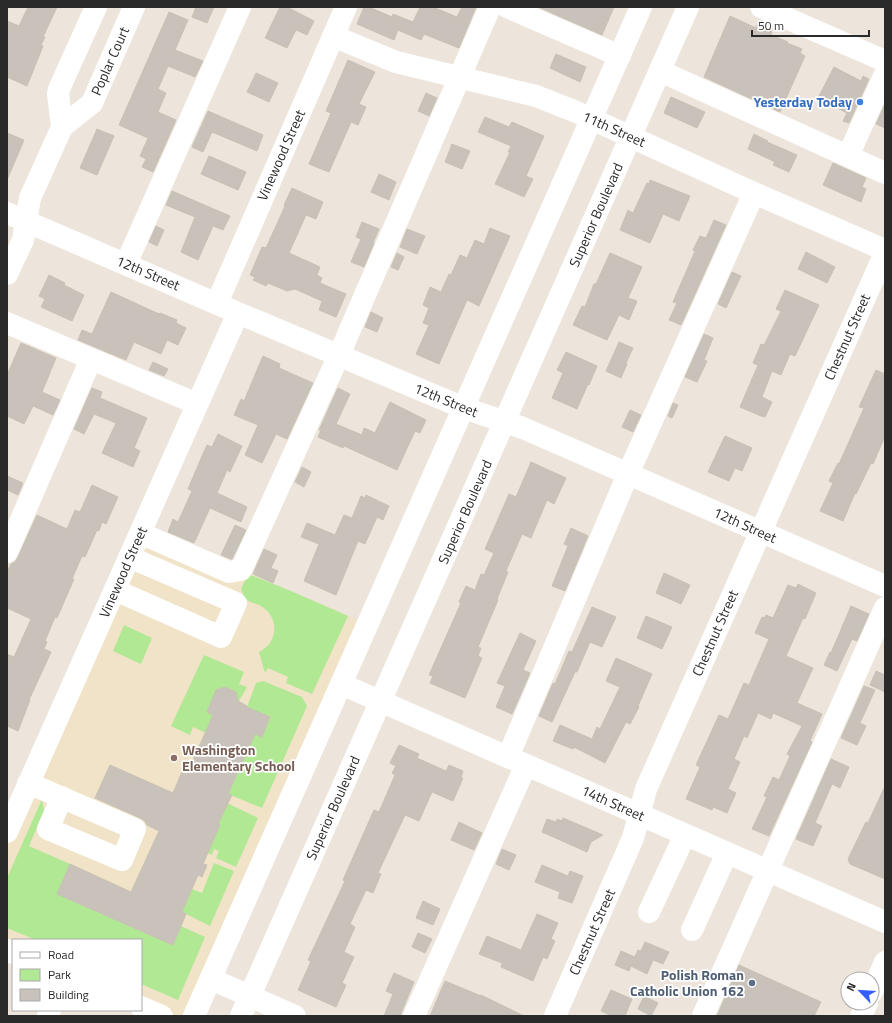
<svg xmlns="http://www.w3.org/2000/svg" width="892" height="1023" font-family="'Titillium Web',sans-serif">
<style>
.education{fill:#f0e3c8}
.green{fill:#b1e893}
.building{fill:#c8c2ba;stroke:#c9c1b4}
.lines{fill:none;stroke-linecap:round;stroke-linejoin:round}
.minor{stroke:#fff;stroke-width:22}
.shop-dot{fill:#3f7fe0;stroke:#fff;stroke-width:1.5}
.education-dot{fill:#8d6e63;stroke:#fff;stroke-width:1.5}
.service-dot{fill:#5c6f8a;stroke:#fff;stroke-width:1.5}
.labels{text-anchor:middle;stroke-width:3.5;stroke-linejoin:round;paint-order:stroke}
.street-label{font-size:14px;fill:#2a2a2a;stroke:#fff}
.shop-label{font-size:14px;font-weight:bold;fill:#366cbe;stroke:#fff;text-anchor:end}
.education-label{font-size:14px;font-weight:bold;fill:#785e54;stroke:#fff;text-anchor:start}
.service-label{font-size:14px;font-weight:bold;fill:#4e5e75;stroke:#fff;text-anchor:end}
</style>
<rect width="100%" height="100%" fill="#ede5db"/>
<path class="education" d="M140,533L241,570L291,591L368,624L194,1016H162L141,1007V940H13V953L7,950V831Z"/>
<path class="green" d="M248,574L291,591L348,616L312,694L286,683L288,677L268,668L265,673L259,652C267,648 272,642 274,633C276,622 270,610 259,605C252,602 246,602 242,594L243,593L241,589Z
M124,625L152,638L141,664L113,651Z
M204,655L244,672L239,684L247,687L238,703L215,693L207,712L213,715L206,733L193,727L190,735L171,726Z
M263,681L302,697L307,706L262,808L228,794L255,734L262,737L270,718L247,707L256,683Z
M42,799L44,811L29,846L70,864L57,894L173,945L181,926L205,937L178,1000L141,984V940H36L7,928V878Z
M225,802L258,818L236,867L216,858L219,851L214,849L212,855L208,853L215,823Z
M214,863L234,871L210,926L182,912L192,889L202,893Z"/>
<path class="building" d="M28,7H57L43,37H45L41,45L43,46L27,86L7,77V21L19,26Z
M196,7H214L207,23L192,17Z
M280,7H287L314,21L307,35L296,30L287,48L265,38Z
M364,7H369L392,17L393,14L413,22L420,7H433L457,17L462,7H476L459,48L424,34L421,40L398,30L394,40L357,24Z
M538,7H614L602,35Z
M169,12L188,20L175,50L203,61L195,77L168,66L158,89L166,93L158,112L176,120L153,172L142,167L146,159L140,156L148,138L119,125Z
M730,16L756,28L757,25L772,32L771,35L788,42L787,43L802,49L800,53L805,56L780,112L704,77Z
M556,54L586,67L580,82L550,68Z
M348,60L375,72L359,104L366,107L358,125L351,122L329,172L309,164L331,113L326,111Z
M834,67L861,81L863,76L869,79L849,123L843,121L847,113L818,98Z
M256,73L278,83L269,102L247,92Z
M426,93L437,98L429,116L418,111Z
M671,97L705,112L697,128L664,113Z
M885,104V128L876,124Z
M208,111L263,135L257,151L212,132L203,152L192,147Z
M485,117L509,127L512,122L544,136L526,176L533,179L524,197L495,184L510,152H508L511,146L478,132Z
M97,129L114,136L97,175L80,168Z
M7,133L24,140L7,180Z
M754,134L768,141L767,142L797,155L789,172L773,165L775,162L748,149Z
M452,144L470,151L462,169L445,162Z
M209,156L246,172L238,190L201,174Z
M833,163L866,178L862,187L866,189L861,202L823,185Z
M379,174L396,182L389,200L371,192Z
M650,180L690,196L679,221L663,214L650,243L620,230L628,210L633,213L647,183L649,184Z
M292,188L323,202L316,219L306,215L289,253L320,267L317,275L322,278L320,283L346,294L336,317L319,310L322,301L295,289L287,291L268,283L266,286L253,280L255,277L250,275L262,247L266,248L285,206L284,205Z
M172,191L230,216L223,230L213,226L198,260L181,252L195,217L166,205Z
M714,220L726,225L681,325L669,320L677,303L673,302L695,251L693,250L700,236L706,238Z
M362,222L379,229L373,243H374L364,267L351,262L361,239L356,237Z
M156,226L164,230L157,246L149,242Z
M490,228L510,236L479,306L467,300L439,364L416,354L429,325L423,323L429,308L423,305L430,287L441,292L449,274L451,275L460,255L467,258L475,240L484,244Z
M407,229L425,236L417,254L400,247Z
M806,252L835,267L827,283L798,269Z
M397,253L404,257L398,270L391,267Z
M610,253L615,255L642,267L628,298L637,301L629,320L619,315L607,340L573,325L582,306L585,307L594,284H596Z
M732,272L741,276L726,308L718,304Z
M49,275L65,283L64,285L84,295L72,321L41,307L45,299L39,296Z
M785,290L819,305L795,356L790,354L781,375L772,371L762,397L772,402L765,417L761,416L740,407L758,365L753,363L761,344L764,345L781,311L776,309Z
M111,292L159,314L160,313L177,320L176,323L186,328L178,345L167,340L161,354L134,342L126,360L78,340L82,330L92,334Z
M371,312L383,318L377,332L365,327Z
M704,334L713,338L704,360L707,361L697,382L685,377Z
M619,342L633,348L626,363L627,364L621,378L606,371Z
M21,343L56,358L42,392L60,400L53,415L33,406L24,424L7,416V375Z
M566,352L597,366L589,385L588,384L577,409L552,398L563,373L557,370Z
M263,356L280,364L279,368L313,383L287,439L276,434L262,463L245,455L258,425L234,415L241,399L244,401Z
M153,362L168,369L164,376L149,370Z
M876,370L885,374V436L873,464L871,463L856,494L855,493L843,521L820,511L833,483L829,481L838,463L839,464L864,408L859,407Z
M92,388L102,392L100,398L147,418L134,448L140,451L133,467L102,453L116,423L94,414L84,434L74,429Z
M338,388L350,394L336,424L362,435L364,428L375,433L390,402L426,420L420,433L415,431L397,470L344,446L343,448L318,437L321,430H319Z
M673,403L678,405L672,418L668,416Z
M630,410L641,415L633,432L622,427Z
M218,434L242,446L230,472L227,470L217,493L247,507L241,522L210,508L194,543L168,532L173,519L178,522L192,491L188,489L202,456L207,445L212,447Z
M725,436L752,448L742,471L735,468L729,481L708,472Z
M531,462L566,478L554,504L547,500L531,538L522,534L506,571L508,572L497,599L498,600L478,647L481,648L478,656L482,658L465,698L430,683L433,676L429,675L461,603L459,602L466,586L475,590L481,574L484,575L494,553L485,549L509,494L516,497Z
M302,467L311,472L304,487L295,482Z
M7,476L23,483L18,495L7,490Z
M92,485L118,497L106,524L102,522L99,531L97,530L85,557L82,556L72,579H74L57,618L55,617L45,641L47,642L44,649L51,652L29,700H30L18,731L7,726V654L14,657L31,619L7,608V572L11,564L15,562L18,557L37,515L67,529L75,510L80,512Z
M366,495L389,506L383,520L377,517L365,544L358,541L336,595L304,581L319,544L301,537L307,523L335,535L344,515L352,518L361,496L365,498Z
M235,525L246,530L232,559H231L221,555Z
M571,528L588,536L565,591L552,586L568,546L564,544Z
M264,549L277,555L271,568L278,571L273,583L253,574Z
M664,573L690,585L681,604L656,593Z
M798,584L816,593L805,619L803,618L786,656L813,668L797,703L822,714L810,741L812,742L769,836L752,829L767,797L764,796L773,777L779,780L790,756L787,754L802,726L773,713L771,719L758,713L747,738L744,736L734,759L740,762L728,789L736,793L727,813L713,807L712,810L686,799L700,767L696,765L719,715L728,719L744,683L749,685L769,639L755,633L762,617L764,618L766,615L773,618L788,585L796,588Z
M851,606L869,614L857,641L852,639L837,671L824,665L830,652L831,653Z
M592,607L616,617L602,647L590,642L577,672H575L552,722L539,716L553,683L555,684L569,651L572,652Z
M646,616L672,627L662,649L637,638Z
M520,633L536,641L523,670L530,673L512,714L496,707L505,686L497,683Z
M616,658L652,674L638,706L639,707L630,724L626,722L605,763L574,747L573,749L553,741L560,725L592,739L597,727L600,729L620,687L606,681Z
M876,671L885,675V692L870,685Z
M864,686L875,690L860,723L866,726L857,745L841,738Z
M225,687L236,692L238,701L247,706V707L270,717L262,737L255,734L228,794L232,795L218,824L220,825L203,864L207,865L202,877L198,875L182,912L186,914L173,945L57,894L70,864L131,892L159,831L147,825L145,821L140,818L95,798L110,765L173,793L182,772L187,774L213,715L207,712L216,690Z
M399,745L419,754L417,758L446,771L449,765L463,771L461,778H463L453,801L432,792L419,821L405,815L378,873L381,874L373,893L366,890L350,924L355,927L344,952L354,957L342,983L346,985L336,1007L298,990L311,961L308,960L345,881L343,880L374,810L379,812L395,775L392,773L396,766L390,763Z
M831,759L849,767L840,788L832,784L815,823L822,826L813,846L796,839Z
M885,786V879L850,864L848,859L866,822L868,823Z
M563,818L603,835L591,842L587,852L542,832L547,819L556,822L557,819L562,821Z
M459,822L482,833L474,850L451,840Z
M502,849L516,855L509,870L496,864Z
M542,865L568,876L570,871L583,876L572,903L558,898L560,892L535,882Z
M423,901L440,909L433,925L416,918Z
M537,914L558,923L551,939L555,941L547,959L543,957L533,981L501,967L502,963L479,954L487,936L521,950Z
M418,933L432,939L425,953L412,947Z
M645,942L669,952L663,964L653,960L647,974L631,966L638,950L641,951Z
M621,951L635,957L629,971L615,965Z
M739,965L821,1002L814,1016H717Z
M394,973L414,982L400,1016H384L393,994L386,991Z
M445,981L481,996V995L524,1016H430Z
M611,990L632,999L625,1016H612L601,1011Z
M644,996L658,1003L651,1016L638,1009Z"/>
<g class="lines">
<path class="minor" d="M507,7L620,56
M761,7L885,61
M333,36L396,62L536,96L574,111L754,193L885,250
M660,71L885,173
M62,127L58,94L59,89L96,7
M848,156L885,74
M7,213L238,313L464,408L523,428L885,586
M126,264L240,7
M7,274L23,240L26,221L30,198L62,127L92,103L134,7
M217,303L346,7
M7,323L197,404
M140,533L229,572L241,570L339,355L490,7
M7,552L91,359
M115,590L221,637L236,603L129,557
M341,684L885,922
M508,757L628,474L754,193
M28,783L135,829L122,860L48,829L62,797
M7,832L238,313
M649,912L685,835
M692,930L727,853
M7,950L13,953
M211,979L295,1016
M872,992L885,962
M141,1007L162,1016
M48,1016L50,1010
M194,1016L641,7
M241,1016L688,7
M414,1016L526,765
M555,1016L633,838L646,789L885,253
M703,1016L885,608
M861,1016L867,1003"/>
</g>
<circle class="shop-dot" cx="860" cy="102" r="4"/>
<circle class="education-dot" cx="174" cy="758" r="4"/>
<circle class="service-dot" cx="752" cy="983" r="4"/>
<g class="labels">
<g class="street-label">
<text transform="translate(110 61) rotate(-66)" y="5">Poplar Court</text>
<text transform="translate(614 129) rotate(24)" y="5">11th Street</text>
<text transform="translate(281 155) rotate(-66)" y="5">Vinewood Street</text>
<text transform="translate(596 215) rotate(-66)" y="5">Superior Boulevard</text>
<text transform="translate(148 273) rotate(23)" y="5">12th Street</text>
<text transform="translate(847 337) rotate(-66)" y="5">Chestnut Street</text>
<text transform="translate(446 400) rotate(22)" y="5">12th Street</text>
<text transform="translate(465 512) rotate(-66)" y="5">Superior Boulevard</text>
<text transform="translate(745 525) rotate(24)" y="5">12th Street</text>
<text transform="translate(123 572) rotate(-66)" y="5">Vinewood Street</text>
<text transform="translate(715 633) rotate(-66)" y="5">Chestnut Street</text>
<text transform="translate(613 803) rotate(24)" y="5">14th Street</text>
<text transform="translate(333 808) rotate(-66)" y="5">Superior Boulevard</text>
<text transform="translate(592 932) rotate(-66)" y="5">Chestnut Street</text>
</g>
<g class="shop-label">
<text x="852" y="107">Yesterday Today</text>
</g>
<g class="education-label">
<text x="182" y="755">Washington<tspan x="182" dy="16">Elementary School</tspan></text>
</g>
<g class="service-label">
<text x="744" y="980">Polish Roman<tspan x="744" dy="16">Catholic Union 162</tspan></text>
</g>
</g>
<rect width="892" height="1023" fill="none" stroke="#2a2a2a" stroke-width="16"/>
<rect x="12" y="939" width="130" height="72" fill="#ffffff" stroke="#aaaaaa"/>
<rect x="20" y="952" width="20" height="6" fill="#ffffff" stroke="#aaaaaa"/>
<text x="48" y="959" font-size="12" fill="#2a2a2a">Road</text>
<rect x="20" y="969" width="20" height="12" fill="#b1e893" stroke="#aaaaaa"/>
<text x="48" y="979" font-size="12" fill="#2a2a2a">Park</text>
<rect x="20" y="989" width="20" height="12" fill="#c8c2ba" stroke="#aaaaaa"/>
<text x="48" y="999" font-size="12" fill="#2a2a2a">Building</text>
<g transform="translate(860 991) rotate(295)"><circle r="19" fill="#ffffff" stroke="#aaaaaa"/>
<path d="M0-3L7 15L0 10L-7 15Z" fill="#365eff"/>
<text y="-6" font-size="11" font-weight="bold" text-anchor="middle" fill="#2a2a2a">N</text>
</g>
<path d="M752 30v6h117v-6" fill="none" stroke="#2a2a2a" stroke-width="2"/>
<text x="758" y="30" font-size="12" fill="#2a2a2a" stroke="#ffffff" stroke-width="3" paint-order="stroke">50 m</text>
</svg>
